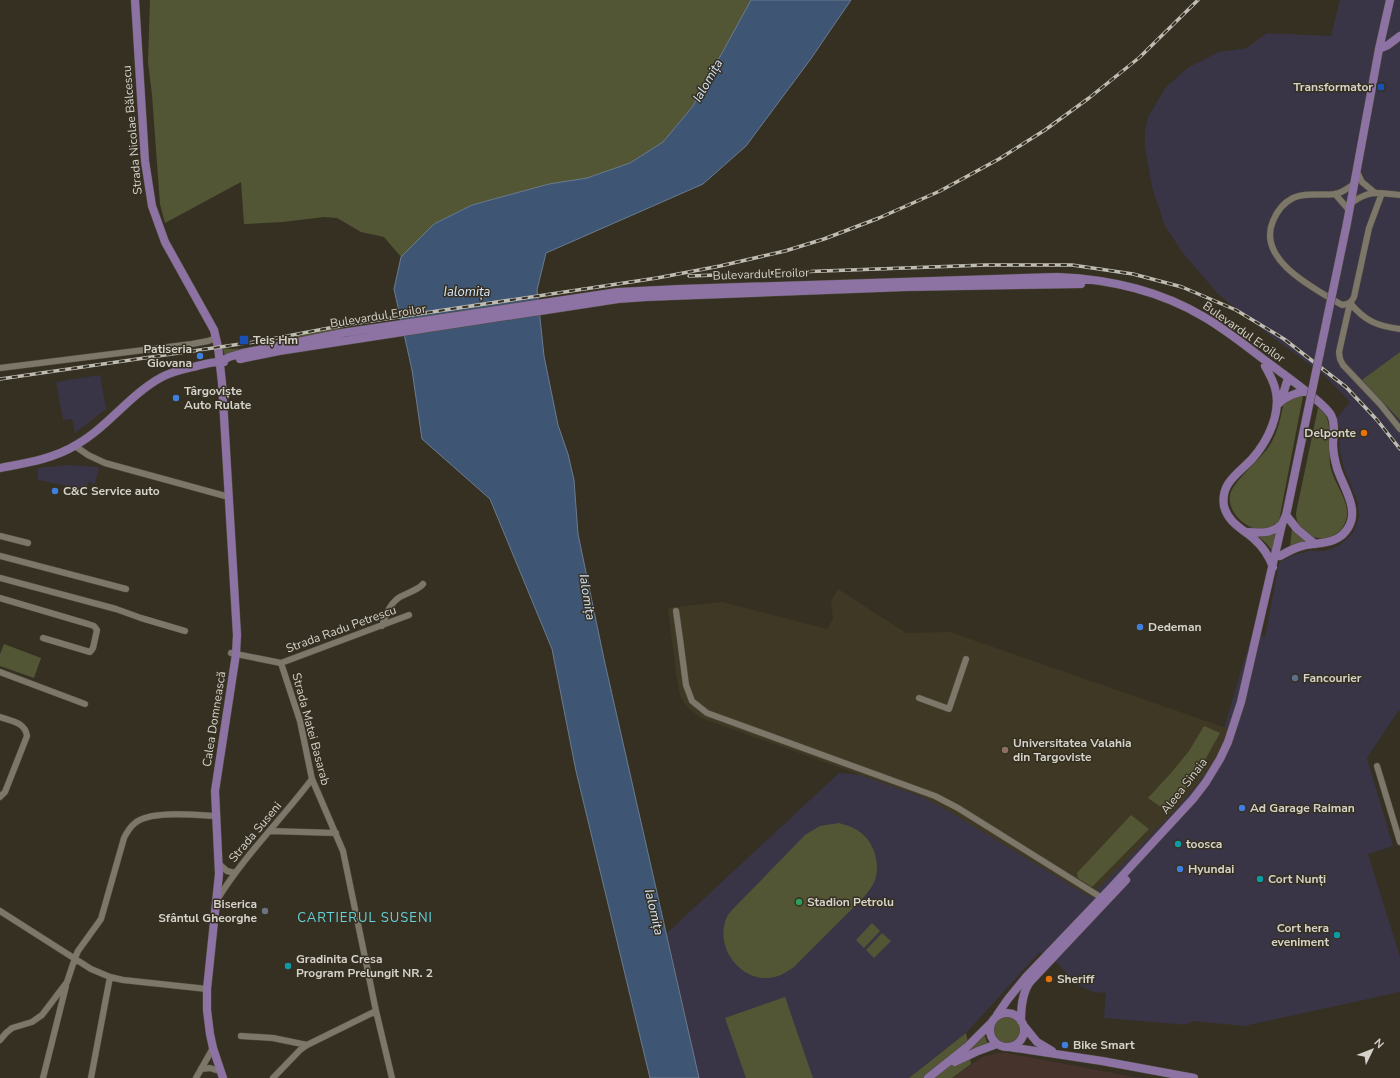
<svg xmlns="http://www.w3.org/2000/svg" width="1400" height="1078" font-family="'Nunito Sans',sans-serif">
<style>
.commercial{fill:#46332c}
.industrial{fill:#393546}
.built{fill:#3f3824}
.green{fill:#535635}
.water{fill:#3e5674;stroke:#6b7b8e}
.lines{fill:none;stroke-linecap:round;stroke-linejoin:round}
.minor-casing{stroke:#504c40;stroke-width:7}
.major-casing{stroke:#504c40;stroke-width:9}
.minor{stroke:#7c7768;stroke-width:6}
.major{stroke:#8d73a3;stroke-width:8}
.rail-casing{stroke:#bfbcb3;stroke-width:3.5}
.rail{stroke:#353022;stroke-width:2;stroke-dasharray:6;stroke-linecap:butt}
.major-bridge-casing{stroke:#504c40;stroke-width:9;stroke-linecap:butt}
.major-bridge{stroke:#8d73a3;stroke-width:8}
.transit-dot{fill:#1a4fb4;stroke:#353022;stroke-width:1.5}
.shop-dot{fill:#3f7fe0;stroke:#353022;stroke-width:1.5}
.food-dot{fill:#e8710a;stroke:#353022;stroke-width:1.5}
.service-dot{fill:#5c6f8a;stroke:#353022;stroke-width:1.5}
.education-dot{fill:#8d6e63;stroke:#353022;stroke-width:1.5}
.culture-dot{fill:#0f9aa8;stroke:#353022;stroke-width:1.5}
.leisure-dot{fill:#2e9e5b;stroke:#353022;stroke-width:1.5}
.worship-dot{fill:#6b7280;stroke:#353022;stroke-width:1.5}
.labels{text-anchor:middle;stroke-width:3;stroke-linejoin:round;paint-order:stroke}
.poi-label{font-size:12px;font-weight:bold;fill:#d5d2ca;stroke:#353022;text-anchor:start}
.street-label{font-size:12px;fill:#d5d2ca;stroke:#353022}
.water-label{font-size:13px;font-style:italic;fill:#d4e5fb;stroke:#353022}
.neighbourhood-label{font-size:13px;letter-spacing:1px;fill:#67d3db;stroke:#353022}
</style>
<rect width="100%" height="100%" fill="#353022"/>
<path class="commercial" d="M998,1053H1007L1140,1078H952L982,1057Z"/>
<path class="industrial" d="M1340,0H1400V711H1398L1367,758L1393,846L1368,854L1400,957V992L1244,1026L1193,1021L1185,1025L1177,1024L1104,1018L1106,993L1093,992L1078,985L1058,964L1040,952L966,1033L909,1078H699L667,933L839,773L873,776L1221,738L1252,634L1265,637L1279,563L1291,556L1309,551H1326L1340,545L1353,533L1359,517L1358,503L1344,469L1339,448L1340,431L1337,418L1350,402L1325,376L1268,334L1218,294L1183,253L1165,226L1152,187L1145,147V131L1148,117L1166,87L1189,67L1219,52L1247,48L1267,33L1331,36Z
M100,375L106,409L75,433L72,419L63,420L56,382Z
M68,465L99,467L95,484L88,482L87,490L38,480V468Z"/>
<path class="built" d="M838,589L906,633L950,632L1229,729L1225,739L1213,762L1196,786L1174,811L1090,897L942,807L922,797L701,718L688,708L680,696L676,674L668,608L722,602L827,629L833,619L831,601Z"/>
<path class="green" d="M150,0H751L693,106L663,142L630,163L587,179L549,184L472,205L434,224L401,257L384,237L361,232L337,218L324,217L283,222L244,224L241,182L165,223L160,204L152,95L148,62Z
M340,328V330L224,354L223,348C242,352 276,342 296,338V336Z
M1400,352V420L1362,380Z
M1296,395L1303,396L1279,521C1264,543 1226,519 1230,495C1232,482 1261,459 1270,445C1278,432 1281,416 1284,402Z
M1318,408C1335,415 1328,449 1330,465C1333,483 1352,503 1346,520C1337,549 1296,541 1296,513Z
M1292,528L1307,542L1290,547Z
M1275,534L1273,552L1267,544L1259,537Z
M4,644L41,658L34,678L0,666V654Z
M1204,726L1220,733L1197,774L1168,812L1148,798L1171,773L1189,751Z
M1131,815L1149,829L1092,887L1078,878L1077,873Z
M839,823C845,825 851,826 857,830C873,839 881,862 875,880C873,886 868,892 863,898L794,967C788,971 782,975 775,977C742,985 713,947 727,917C729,913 732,910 735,907L805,835L820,826Z
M872,923L880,931L864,948L856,940Z
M882,933L891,941L874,958L866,950Z
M785,997L813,1078H746L725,1018Z
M994 1030a13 13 0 1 1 26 0a13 13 0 1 1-26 0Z
M966,1033L969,1047L984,1034L987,1042L990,1045L969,1052L971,1064L952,1078H909Z"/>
<path class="water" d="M751,0H851L810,60L746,146L703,184L546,253L537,290L544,356L558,425L568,454L574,480L578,534L604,659L699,1078H650L576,771L552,649L490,499L422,439L412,370L394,289L401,257L434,224L472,205L549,184L587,178L630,163L663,142L693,106Z"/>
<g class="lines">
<defs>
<path id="minor" d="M1357,172L1362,182L1374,192
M1354,184C1348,188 1342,193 1335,194C1321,196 1306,192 1293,198C1283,203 1277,211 1273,221C1256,260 1315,289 1342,305C1349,304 1351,303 1354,297L1369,228L1382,193
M1335,194L1349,210
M1350,204C1370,189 1377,193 1400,195
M1350,303L1339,352L1340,359L1343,365L1380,404L1400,429
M1350,303C1365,321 1377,326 1400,329
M0,368L192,344L208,341L216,338
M75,446L88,455L105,463L229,497
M0,536L28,543
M0,556L126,589
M0,578L116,609L141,618L185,631
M0,598L88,624L94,626L97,630L93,648L90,652L43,638
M676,611L680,639L686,685L692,701L707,713L935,796L958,808L1102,898
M382,626C386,614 391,600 404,595C411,591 418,590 423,584
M231,653L281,663
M281,663L300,721L312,779L343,851L376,1011L392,1078
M281,663L409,615
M0,672L85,704
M919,698L949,709L966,659
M0,717C11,721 25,722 27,736L5,792L0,797
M1377,766L1400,842
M270,831L336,833
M219,864L227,871L235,873
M217,900C244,856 281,820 312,779
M0,911L91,969L110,977L123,980L207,989
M241,1036L273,1038L307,1045
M0,1040L6,1033L12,1028L32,1022L42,1015L67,982L75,958L78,951L101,919L124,838C127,832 130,827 135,823C150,810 196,815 216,816
M201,1069L210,1068L216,1070
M43,1078L66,986
M91,1078L110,977
M196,1078L213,1048
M273,1078L300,1050L307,1045L376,1011"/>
<path id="major" d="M135,0L145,161L152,206L165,242L214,330L218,347L222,383L237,635L236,654L215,791L219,874L207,989V1010L210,1034L213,1048L223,1078
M1379,49L1388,45L1400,36
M1347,223L1379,49L1390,0
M240,359L279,351L618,299L646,297L905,287L1081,284
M220,362L229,357L243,353L342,333L618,292L680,289L1057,277C1109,279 1159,290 1204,317C1230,332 1253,352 1278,370C1290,379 1324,403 1331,415C1336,424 1333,435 1333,444C1333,453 1335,461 1337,468C1343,487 1360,509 1348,528C1338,545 1319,542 1302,546C1294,548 1287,552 1280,556
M1265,366C1269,373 1273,380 1275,388C1282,412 1268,441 1252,459C1239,473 1220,483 1224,506C1228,523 1243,529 1254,539C1263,547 1269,556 1273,567
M1281,401L1288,378
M1277,405C1284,397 1294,394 1304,391
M0,468C26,463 53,459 76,445C108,427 130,394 162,377C173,371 185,369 197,366C206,364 215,361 224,362
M1286,515L1297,529L1315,544
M1246,532C1260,533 1272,534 1282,524
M990 1030a17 17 0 1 1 34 0a17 17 0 1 1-34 0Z
M997,1015L1008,999L1026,977L1109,890L1193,799L1206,782L1220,759L1228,742L1241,702L1282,524L1286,515L1288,506
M1021,1021C1021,1007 1022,993 1030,982L1126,880
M1024,1026L1037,1042L1052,1051
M1009,1047L1102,1061L1194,1078
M955,1062L978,1051L997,1044
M928,1078L967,1047L992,1022"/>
</defs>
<use href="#minor" class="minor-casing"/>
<use href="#major" class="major-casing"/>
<use href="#minor" class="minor"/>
<use href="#major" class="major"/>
<defs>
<path id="rail" d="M689,276L986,265H1072L1133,274L1182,287L1236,310L1284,339L1346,387L1377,420L1400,449
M0,379L261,341L345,325L657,278L720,266L785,251L824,239L879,218L940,191L999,159L1045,130L1089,98L1140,57L1198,0"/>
</defs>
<use href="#rail" class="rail-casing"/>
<use href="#rail" class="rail"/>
<defs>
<path id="major-bridge" d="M1288,506L1347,223"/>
</defs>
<use href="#major-bridge" class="major-bridge-casing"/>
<use href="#major-bridge" class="major-bridge"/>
</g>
<g class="transit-dot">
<rect x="1377" y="83" width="8" height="8" rx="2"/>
<rect x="239" y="335" width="10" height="10" rx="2"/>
</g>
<g class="shop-dot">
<circle cx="200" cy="356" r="4"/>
<circle cx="176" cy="398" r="4"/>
<circle cx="55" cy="491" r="4"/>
<circle cx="1140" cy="627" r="4"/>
<circle cx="1242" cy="808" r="4"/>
<circle cx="1180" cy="869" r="4"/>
<circle cx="1065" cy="1045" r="4"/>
</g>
<g class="food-dot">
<circle cx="1364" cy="433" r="4"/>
<circle cx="1049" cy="979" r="4"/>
</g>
<circle class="service-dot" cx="1295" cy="678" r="4"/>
<circle class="education-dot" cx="1005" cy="750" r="4"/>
<g class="culture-dot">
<circle cx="1178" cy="844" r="4"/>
<circle cx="1260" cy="879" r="4"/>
<circle cx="1337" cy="935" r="4"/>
<circle cx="288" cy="966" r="4"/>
</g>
<circle class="leisure-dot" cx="799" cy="902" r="4"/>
<circle class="worship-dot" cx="265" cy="911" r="4"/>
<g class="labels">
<g class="poi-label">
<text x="1373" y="91" text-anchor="end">Transformator</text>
<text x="253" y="344">Teiș Hm</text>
<text x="192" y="353" text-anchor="end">Patiseria<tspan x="192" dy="14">Giovana</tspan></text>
<text x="184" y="395">Târgoviște<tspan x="184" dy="14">Auto Rulate</tspan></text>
<text x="1356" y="437" text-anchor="end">Delponte</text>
<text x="63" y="495">C&amp;C Service auto</text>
<text x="1148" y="631">Dedeman</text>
<text x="1303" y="682">Fancourier</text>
<text x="1013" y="747">Universitatea Valahia<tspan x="1013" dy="14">din Targoviste</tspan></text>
<text x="1250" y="812">Ad Garage Raiman</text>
<text x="1186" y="848">toosca</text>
<text x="1188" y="873">Hyundai</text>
<text x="1268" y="883">Cort Nunți</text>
<text x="807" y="906">Stadion Petrolu</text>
<text x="257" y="908" text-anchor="end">Biserica<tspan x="257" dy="14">Sfântul Gheorghe</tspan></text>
<text x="1329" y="932" text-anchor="end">Cort hera<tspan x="1329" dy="14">eveniment</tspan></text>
<text x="296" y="963">Gradinita Cresa<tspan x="296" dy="14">Program Prelungit NR. 2</tspan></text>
<text x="1057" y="983">Sheriff</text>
<text x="1073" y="1049">Bike Smart</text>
</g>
<g class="street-label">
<text transform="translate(132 130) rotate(-95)" y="4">Strada Nicolae Bălcescu</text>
<text transform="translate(761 274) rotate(-2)" y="4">Bulevardul Eroilor</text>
<text transform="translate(378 316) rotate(-9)" y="4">Bulevardul Eroilor</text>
<text transform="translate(1244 332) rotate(35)" y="4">Bulevardul Eroilor</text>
<text transform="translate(341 629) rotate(-20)" y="4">Strada Radu Petrescu</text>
<text transform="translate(214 719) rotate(-81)" y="4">Calea Domnească</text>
<text transform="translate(311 729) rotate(75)" y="4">Strada Matei Basarab</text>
<text transform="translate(1184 786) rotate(-52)" y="4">Aleea Sinaia</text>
<text transform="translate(255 832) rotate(-50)" y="4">Strada Suseni</text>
</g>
<g class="water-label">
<text transform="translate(707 80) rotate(-60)" y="5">Ialomița</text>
<text x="467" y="296">Ialomița</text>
<text transform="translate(588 597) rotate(81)" y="5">Ialomița</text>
<text transform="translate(655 912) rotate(77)" y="5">Ialomița</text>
</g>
<g class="neighbourhood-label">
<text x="365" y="922">CARTIERUL SUSENI</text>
</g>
</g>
<g transform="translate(1372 1050) rotate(47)" stroke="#353022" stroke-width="3" paint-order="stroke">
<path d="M0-3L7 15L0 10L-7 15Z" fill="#d5d2ca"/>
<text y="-6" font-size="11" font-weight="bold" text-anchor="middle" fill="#d5d2ca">N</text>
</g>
</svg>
